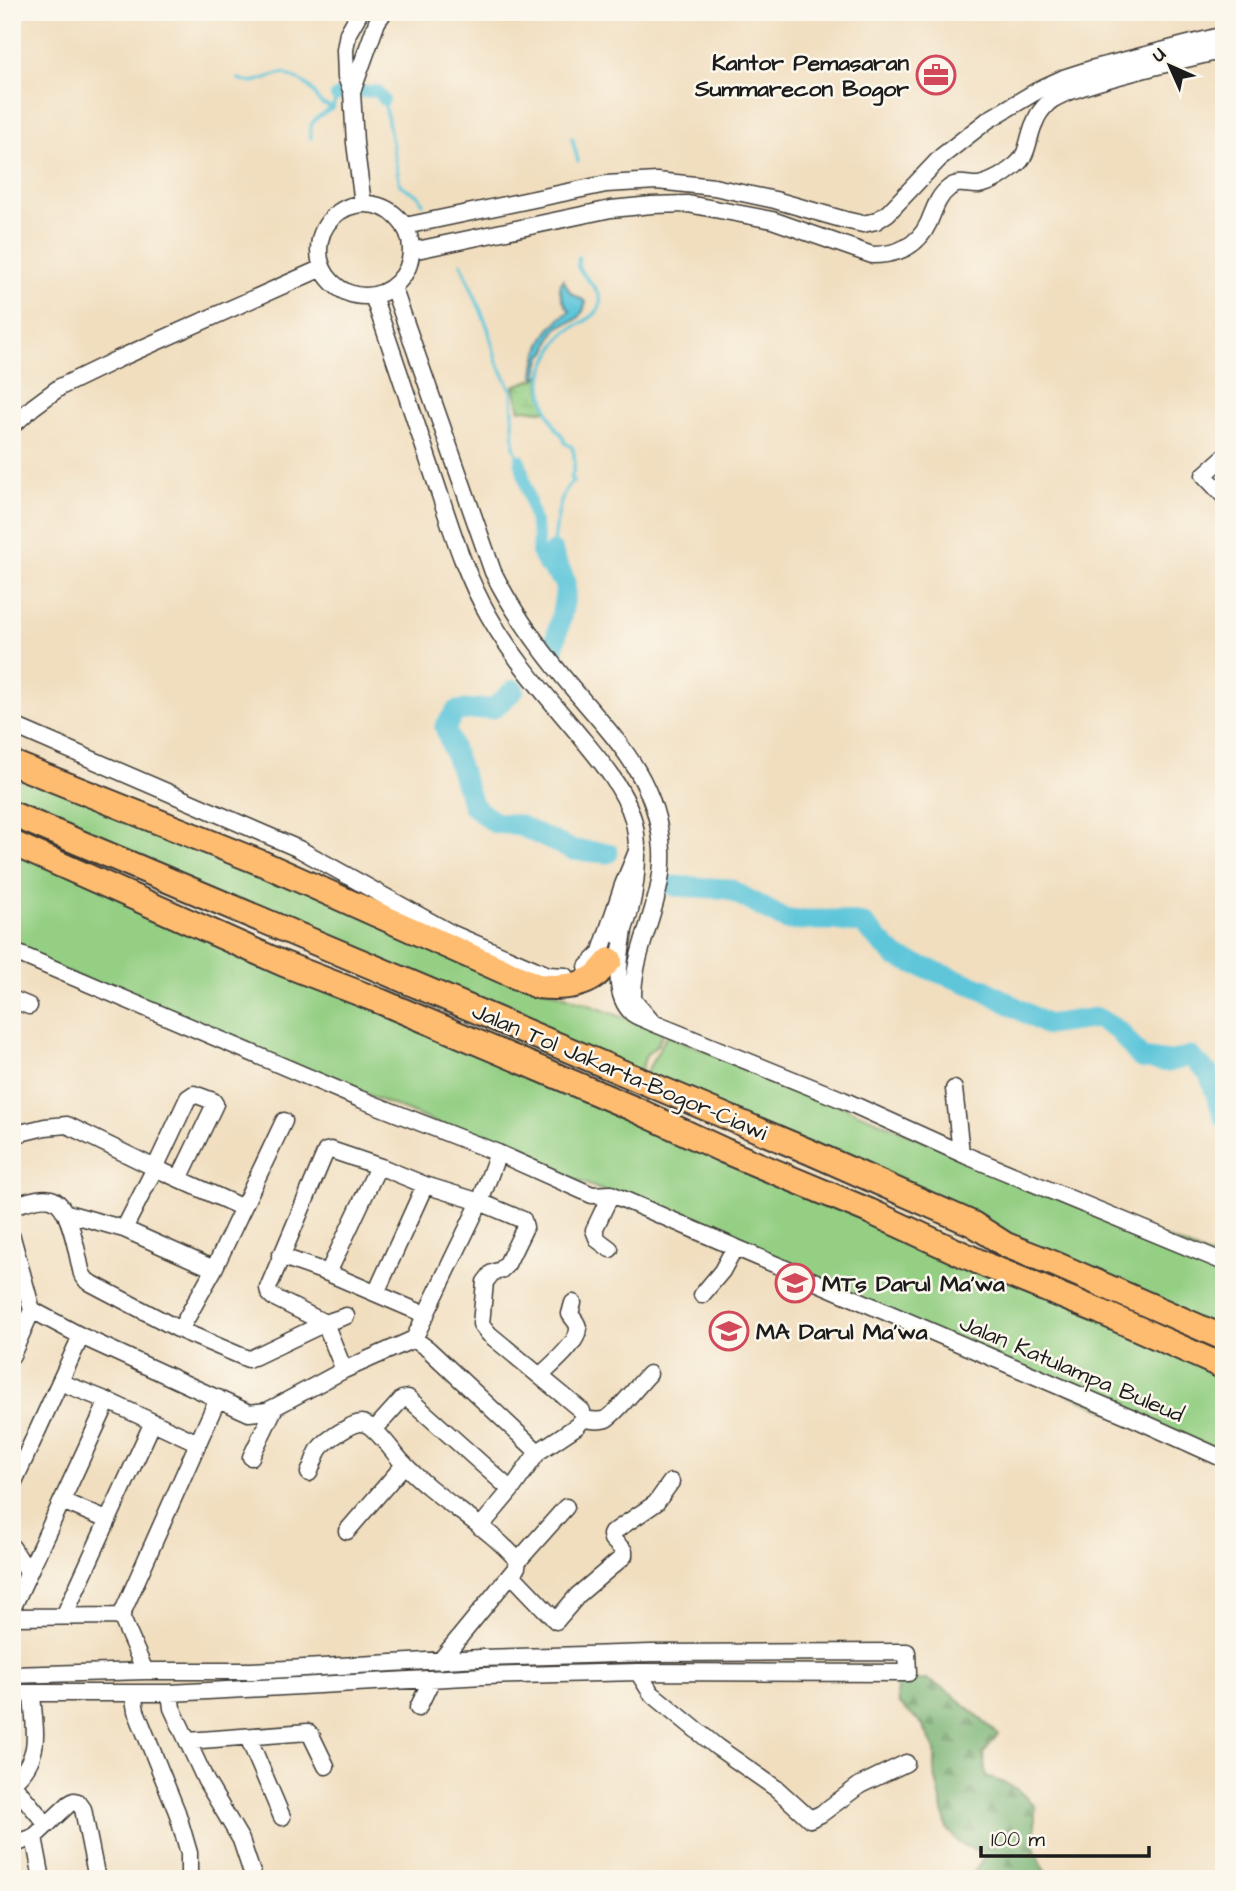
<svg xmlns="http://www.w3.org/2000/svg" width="1236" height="1891" font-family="'Architects Daughter',sans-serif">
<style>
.grass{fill:#94cf84;stroke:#587650;stroke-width:2}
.forest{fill:url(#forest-firs);stroke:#4a6747;stroke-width:2}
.wetland{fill:url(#wetland-marsh);stroke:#587650;stroke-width:2}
.water{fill:#5ec6da;stroke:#3d717b;stroke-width:2}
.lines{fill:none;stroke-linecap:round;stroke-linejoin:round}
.stream{stroke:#5ec6da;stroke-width:3.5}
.canal{stroke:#5ec6da;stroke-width:12}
.river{stroke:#5ec6da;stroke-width:21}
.minor-casing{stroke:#3c3934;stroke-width:19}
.highway-casing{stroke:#3c3934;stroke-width:28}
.minor{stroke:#fff;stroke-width:16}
.highway{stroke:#febc70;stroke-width:24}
.labels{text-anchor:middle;stroke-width:5;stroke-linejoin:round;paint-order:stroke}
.poi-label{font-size:23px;font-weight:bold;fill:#1c1c1c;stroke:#fbf7ec;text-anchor:start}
.street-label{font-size:23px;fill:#1c1c1c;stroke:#fbf7ec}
</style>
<defs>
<pattern id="forest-firs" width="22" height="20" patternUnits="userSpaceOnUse" patternTransform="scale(1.75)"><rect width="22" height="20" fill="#77b272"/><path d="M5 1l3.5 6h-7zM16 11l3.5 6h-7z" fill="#61905d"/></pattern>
<pattern id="wetland-marsh" width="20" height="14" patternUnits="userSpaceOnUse" patternTransform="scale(1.75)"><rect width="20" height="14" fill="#94cf84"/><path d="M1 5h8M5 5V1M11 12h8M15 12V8" fill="none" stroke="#7fb171"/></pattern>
</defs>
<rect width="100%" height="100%" fill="#fbf7ec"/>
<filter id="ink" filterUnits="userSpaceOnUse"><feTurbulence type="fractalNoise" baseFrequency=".0143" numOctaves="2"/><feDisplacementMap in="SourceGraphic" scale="14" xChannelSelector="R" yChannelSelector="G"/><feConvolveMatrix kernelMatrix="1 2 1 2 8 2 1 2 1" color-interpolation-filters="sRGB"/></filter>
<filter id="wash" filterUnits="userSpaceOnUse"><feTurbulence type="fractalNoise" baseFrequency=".00686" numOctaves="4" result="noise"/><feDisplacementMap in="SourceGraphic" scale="28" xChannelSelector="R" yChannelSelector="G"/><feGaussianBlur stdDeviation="1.57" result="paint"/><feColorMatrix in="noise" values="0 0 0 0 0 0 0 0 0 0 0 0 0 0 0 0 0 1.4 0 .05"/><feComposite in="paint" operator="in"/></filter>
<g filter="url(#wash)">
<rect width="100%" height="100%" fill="#f1debf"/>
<path class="grass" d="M12,763L537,986L663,1032L658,1044L646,1055L640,1073L12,814Z
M12,843L1224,1367V1462L611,1194L12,950Z
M667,1035L1224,1262V1338L645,1075Z"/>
<path class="forest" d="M896,1680H927L947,1690L998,1734L983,1754L986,1776L1016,1788L1035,1806V1851L1050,1879H976L974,1871L987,1855L959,1843L947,1829L935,1774V1750L922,1724L898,1703Z"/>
<path class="wetland" d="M542,374C538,386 543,399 547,410C535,413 530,407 520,410L514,386L537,378Z"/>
<path class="water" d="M563,279L570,292L586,302C579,330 565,317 555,331C551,337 550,345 546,352C545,353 543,354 542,356C539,362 539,371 537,378L534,376C537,346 545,328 570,311C563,302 556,290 563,279Z"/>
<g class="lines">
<path class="stream" d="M239,79C253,87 269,75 284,73C298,80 312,84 317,99L322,104L333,108L336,96
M384,100L400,185L419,196L423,203
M311,138C308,118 319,117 333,108
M572,138L578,161
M461,263L488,328L497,362L512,391L514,448L520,460
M553,552C555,535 558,489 574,481L571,478C575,469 576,457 572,447L565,443C564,435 558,432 554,425C547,412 541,393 542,378C543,365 555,344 564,334C574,324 605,317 600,298C597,287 584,277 578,267L579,257"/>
<path class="canal" d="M336,96L342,93L377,91L384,100
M520,460L538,536L537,553L544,567L565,588"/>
<path class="river" d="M553,552C554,564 564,572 565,583C567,601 557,631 553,650
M514,690L494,708L456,711L445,727L473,806L495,823L518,825L572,850L608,853
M674,886L729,889L786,920H834L863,924L896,957L983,989L1047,1025L1097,1018L1119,1031L1141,1058L1169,1062L1190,1056L1209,1074L1224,1117"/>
</g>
</g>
<g filter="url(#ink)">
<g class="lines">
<defs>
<path id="minor" d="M360,12L348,33L345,50L346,77L352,92L355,143L363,204
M352,92L377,22L384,12
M319 250a46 46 0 1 1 92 0a46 46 0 1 1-92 0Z
M405,226L606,184L657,181L714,187L775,200L845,220L863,224L876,221L888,213L942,156L988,120L1042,88L1066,77L1091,69L1224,35
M412,251L611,209L652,205L688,204L772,220L872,255C896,255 917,247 928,224C934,211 937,197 949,188C959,180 968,186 979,185C994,182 1005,174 1016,165C1029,155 1028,135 1035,122C1037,116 1042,109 1047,104C1064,85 1192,58 1224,50
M393,287L493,572C512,611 537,645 564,678C609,733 657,774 662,850C665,902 632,948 633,1000L653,1023C647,1020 637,1017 632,1013C610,992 621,955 624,930
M373,296C394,356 414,417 434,477C450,524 464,573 489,616C512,657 545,694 575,730C597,757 623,785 633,819C642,851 635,908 620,938
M12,426L33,407L60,387L118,359L322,268
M1224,457L1204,475L1224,496
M12,725L299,849L451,933L548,975L566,976
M12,951L360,1099L498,1153L592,1195L611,1194L1133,1418L1224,1459
M587,967L600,954L623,885L638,849
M12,999L29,1006
M653,1023L843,1100L967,1156L1224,1262
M954,1089L961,1153
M12,1135L45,1127L67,1125L155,1168L243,1208
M12,1206C24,1203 39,1196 51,1199C71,1204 77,1256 82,1274L87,1281L180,1330L248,1359
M67,1213L124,1229L214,1269
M124,1229L155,1168L188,1098L194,1094L213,1101L215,1104L179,1179
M12,1237L32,1310L81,1336L249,1413L267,1411L275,1407L344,1370L414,1339L480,1202L498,1153
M610,1249L598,1240L594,1230L611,1194
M280,1256L328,1273L426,1315
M328,1273L376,1171L381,1167L425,1185L480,1202L523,1220L525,1227L507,1264L501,1270L492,1273L485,1282L481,1324L489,1334L582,1411L583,1419L577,1426L538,1452
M376,1293L425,1185
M702,1295L722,1271L735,1247
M180,1330L214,1269L284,1121
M414,1339L428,1349L538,1452L511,1490L480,1527
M12,1355L32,1310
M254,1357L325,1323L346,1316
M344,1370L325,1323L273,1297L269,1293L268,1288L326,1151L331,1150L381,1167
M540,1376C550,1366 579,1343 578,1328C578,1323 573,1319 570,1314L573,1303
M60,1382L108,1401L198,1443
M583,1419C590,1420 599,1422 606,1419C618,1412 638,1385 649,1374
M374,1430L402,1399L408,1398L511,1490
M251,1457L275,1407
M309,1473C313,1465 315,1455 320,1448C325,1441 352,1423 361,1423C374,1423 394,1454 403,1463C437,1500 485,1523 518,1561L517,1567L511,1574L440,1661
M12,1486L81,1336
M62,1501L107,1520
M347,1531L404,1465
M12,1547L28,1572
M518,1561L566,1507
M511,1574L556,1621L578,1595L624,1556V1551L612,1539L611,1535L612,1533L656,1503L671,1482
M12,1609L108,1401
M64,1616L153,1422
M121,1616L145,1671
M12,1617L121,1616L218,1398
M638,1672L651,1693L717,1747L777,1789L810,1819L821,1814L860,1785L906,1763
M12,1675L145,1671H252L480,1658L651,1653L907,1652L908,1673L638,1672L484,1676L170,1693H12
M133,1693L136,1711L177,1812L189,1853V1879
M170,1693L172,1708L206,1781L241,1840L254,1879
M418,1708L432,1679
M248,1737L282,1817
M188,1741L308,1732L311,1735L326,1766
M12,1783C44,1756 34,1731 32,1693
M12,1783L47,1825
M34,1837L42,1879
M12,1845L34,1837L69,1804L74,1801L78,1802L83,1809L97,1879"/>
<path id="highway" d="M12,763L264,864L537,986C556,988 578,988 594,977C600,972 605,965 610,960
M12,814L810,1152L973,1224L1006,1245L1055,1264L1224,1338
M12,843L284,964L382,1002L632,1108L725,1151L869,1211L988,1266L1101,1312L1224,1367"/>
</defs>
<use href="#minor" class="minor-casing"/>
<use href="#highway" class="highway-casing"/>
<use href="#minor" class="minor"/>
<use href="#highway" class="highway"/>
</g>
</g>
<defs>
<symbol id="office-ring" viewBox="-11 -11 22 22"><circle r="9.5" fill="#fbf7ec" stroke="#d1495b" stroke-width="1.5"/><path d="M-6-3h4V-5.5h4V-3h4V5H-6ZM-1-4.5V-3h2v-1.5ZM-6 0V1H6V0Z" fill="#d1495b"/></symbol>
<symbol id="school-ring" viewBox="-11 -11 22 22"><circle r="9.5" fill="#fbf7ec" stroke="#d1495b" stroke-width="1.5"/><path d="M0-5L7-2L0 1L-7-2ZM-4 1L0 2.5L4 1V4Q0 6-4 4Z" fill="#d1495b"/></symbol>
</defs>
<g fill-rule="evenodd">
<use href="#office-ring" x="914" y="53" width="44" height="44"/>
<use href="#school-ring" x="773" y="1261" width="44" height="44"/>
<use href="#school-ring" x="707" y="1309" width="44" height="44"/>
</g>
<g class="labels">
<g class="poi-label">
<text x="909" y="70" text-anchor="end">Kantor Pemasaran<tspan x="909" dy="26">Summarecon Bogor</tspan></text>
<text x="822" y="1291">MTs Darul Ma'wa</text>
<text x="756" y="1339">MA Darul Ma'wa</text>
</g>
<g class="street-label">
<text transform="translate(620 1071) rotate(23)" y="8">Jalan Tol Jakarta–Bogor–Ciawi</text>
<text transform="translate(1072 1368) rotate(23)" y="8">Jalan Katulampa Buleud</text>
</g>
</g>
<rect width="1236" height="1891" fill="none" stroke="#fbf7ec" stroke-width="42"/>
<g transform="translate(1170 66) rotate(315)" stroke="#fbf7ec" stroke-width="5" paint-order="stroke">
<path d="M0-5L12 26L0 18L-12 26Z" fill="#1c1c1c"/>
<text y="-10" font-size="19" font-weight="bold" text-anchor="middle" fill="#1c1c1c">U</text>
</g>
<path d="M981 1846v10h168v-10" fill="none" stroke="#1c1c1c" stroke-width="3.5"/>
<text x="991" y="1846" font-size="21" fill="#1c1c1c" stroke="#fbf7ec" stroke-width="5" paint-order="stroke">100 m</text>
</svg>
